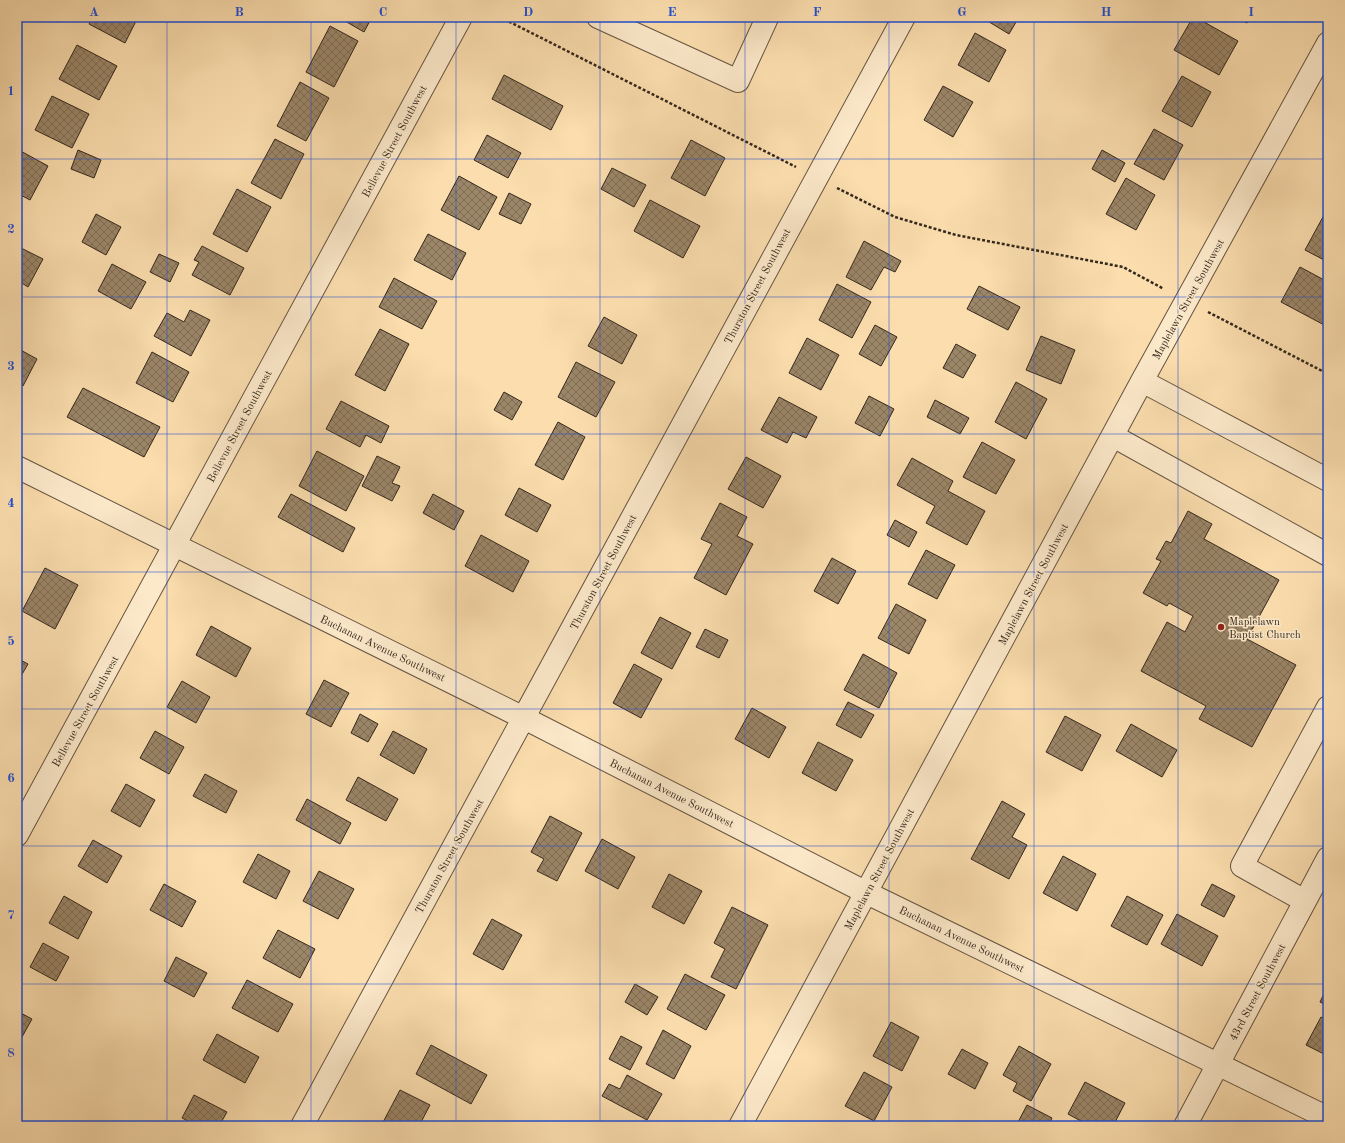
<svg xmlns="http://www.w3.org/2000/svg" width="1345" height="1143" font-family="'Old Standard TT',serif">
<style>
.building{fill:url(#building-cross-hatch);stroke:#34271c}
.lines{fill:none;stroke-linecap:round;stroke-linejoin:round}
.minor-casing{stroke:#665440;stroke-width:24}
.path{stroke:#34271c;stroke-width:2.5;stroke-dasharray:3 2;stroke-linecap:butt}
.minor{stroke:#fce9ca;stroke-width:22}
.grid{fill:none;stroke:#1d4ed8;stroke-width:1;stroke-opacity:0.55}
.poi-dot{fill:#8f2418;stroke:#fce9ca;stroke-width:1.5}
.labels{text-anchor:middle;stroke-width:3;stroke-linejoin:round;paint-order:stroke}
.street-label{font-size:11px;fill:#34271c;stroke:#fce9ca}
.poi-label{font-size:11px;fill:#34271c;stroke:#fce9ca;text-anchor:start}
.neatline{fill:none;stroke:#1d4ed8;stroke-width:1.5}
.grid-label{font-size:13px;text-anchor:middle;font-weight:bold;fill:#1d4ed8}
</style>
<defs>
<pattern id="building-cross-hatch" width="8" height="8" patternUnits="userSpaceOnUse"><rect width="8" height="8" fill="#9b8668"/><path d="M0 0l8 8M0 8l8-8" fill="none" stroke="#7f6e55"/></pattern>
</defs>
<rect width="100%" height="100%" fill="#fbddae"/>
<filter id="stains"><feTurbulence type="fractalNoise" baseFrequency=".005" numOctaves="4"/><feColorMatrix values="0 0 0 0 .2 0 0 0 0 .09 0 0 0 0 .02 0 0 0 .5 -.17"/></filter>
<radialGradient id="worn" r=".72"><stop offset=".6" stop-color="#630" stop-opacity="0"/><stop offset="1" stop-color="#630" stop-opacity=".3"/></radialGradient>
<path class="building" d="M93,17H138L125,43L89,24Z
M338,17H372L364,32Z
M981,17H1019L1009,34Z
M1193,17H1195L1238,41L1219,75L1174,50Z
M1236,17H1250L1247,23Z
M330,26L358,41L334,87L306,72Z
M975,33L1006,50L989,82L958,65Z
M77,45L117,66L99,100L59,79Z
M504,75L563,106L551,130L492,99Z
M1182,76L1211,92L1192,127L1162,111Z
M300,82L329,98L306,141L277,126Z
M943,86L973,102L953,137L924,120Z
M52,96L89,114L72,148L35,130Z
M1154,129L1183,145L1164,180L1134,164Z
M487,135L521,153L508,178L474,160Z
M275,139L304,154L281,199L251,183Z
M691,140L725,158L705,196L671,178Z
M17,149L48,166L30,200L17,193Z
M78,150L101,160L94,178L71,169Z
M1102,150L1125,163L1115,182L1092,169Z
M612,168L646,185L634,207L601,189Z
M459,176L497,197L479,230L441,210Z
M1126,178L1155,195L1136,230L1106,214Z
M237,189L271,207L247,252L213,234Z
M509,193L531,204L521,224L499,214Z
M650,200L700,226L683,258L634,231Z
M96,214L121,227L106,255L82,242Z
M1324,215L1328,217V262L1305,250Z
M428,234L466,253L452,280L414,260Z
M864,241L901,261L895,272L884,267L871,290L846,277Z
M202,246L244,268L230,295L192,275L199,262L194,260Z
M19,247L43,259L28,287L17,280V251Z
M159,254L179,263L170,282L150,272Z
M112,264L146,282L131,309L98,291Z
M1300,267L1328,282V327L1281,302Z
M394,278L437,301L422,329L379,307Z
M837,284L871,302L852,338L819,320Z
M979,286L1020,307L1008,330L967,309Z
M190,310L210,320L191,356L154,336L167,313L184,322Z
M604,317L637,335L622,364L588,346Z
M875,325L897,337L881,366L859,354Z
M380,329L409,344L385,391L355,375Z
M1041,336L1075,350L1061,384L1026,370Z
M807,338L839,355L821,390L789,373Z
M956,344L976,355L963,378L943,368Z
M17,348L37,359L23,386L17,382Z
M152,352L189,372L173,402L136,383Z
M576,362L615,382L596,417L558,397Z
M1016,382L1047,399L1026,439L995,422Z
M83,388L160,427L144,457L67,417Z
M504,392L522,402L512,420L494,410Z
M869,396L894,409L880,436L855,423Z
M779,397L817,417L806,438L793,432L787,443L761,430Z
M935,400L969,418L960,434L927,417Z
M341,401L389,426L381,443L366,435L360,447L326,429Z
M558,422L585,437L563,480L535,465Z
M982,442L1015,460L996,494L963,477Z
M317,451L364,476L346,511L299,486Z
M377,456L400,467L392,483L400,486L392,501L362,486Z
M746,457L781,476L763,508L728,489Z
M912,458L953,481L948,491L985,511L967,545L926,523L935,506L897,485Z
M519,488L551,505L537,532L505,515Z
M291,494L355,528L343,552L278,517Z
M433,494L464,511L454,530L423,513Z
M720,503L747,517L737,536L753,544L726,595L694,578L712,544L701,539Z
M1188,511L1212,524L1204,539L1279,580L1247,639L1296,665L1252,747L1199,719L1206,706L1141,671L1167,622L1185,632L1193,616L1169,603L1167,606L1143,593L1161,561L1156,559L1166,541L1171,543Z
M895,520L917,532L909,547L887,535Z
M481,535L529,561L513,592L465,566Z
M926,550L955,565L937,599L908,584Z
M832,558L856,571L838,604L814,591Z
M45,568L78,585L55,629L22,611Z
M896,604L926,620L909,654L878,638Z
M660,617L691,633L672,669L641,653Z
M211,626L251,648L236,677L196,655Z
M705,629L728,640L719,658L696,647Z
M863,654L897,673L879,708L844,690Z
M17,658L28,664L17,683Z
M634,664L662,679L641,718L613,703Z
M324,680L349,693L331,727L306,714Z
M182,681L210,697L196,723L167,707Z
M848,702L874,715L861,738L836,725Z
M752,708L786,727L769,758L735,739Z
M360,714L378,724L368,742L351,733Z
M1065,716L1101,735L1082,771L1046,752Z
M1131,724L1177,750L1162,777L1116,751Z
M155,731L184,747L169,774L140,758Z
M393,731L427,749L414,774L380,755Z
M818,742L853,760L836,791L802,773Z
M205,774L237,791L226,813L193,796Z
M358,777L398,799L386,821L346,800Z
M126,784L155,800L140,827L111,811Z
M307,799L351,823L340,844L296,820Z
M1002,801L1025,814L1012,837L1027,845L1009,879L971,859Z
M550,816L582,833L557,881L537,871L544,859L531,852Z
M602,839L635,857L618,889L585,871Z
M93,840L122,856L107,883L78,866Z
M258,854L290,871L276,899L243,882Z
M1063,856L1096,874L1077,911L1043,893Z
M319,871L354,889L338,919L303,901Z
M669,874L702,891L684,924L652,907Z
M164,884L196,901L182,927L150,910Z
M1212,884L1235,896L1224,917L1201,905Z
M64,896L92,912L78,939L49,923Z
M1127,896L1163,915L1147,945L1111,926Z
M732,907L768,925L736,989L711,977L725,949L714,943Z
M1177,914L1218,936L1202,966L1161,944Z
M492,919L522,935L503,970L473,954Z
M278,930L315,949L300,978L263,958Z
M43,943L69,957L56,981L30,967Z
M176,957L207,973L194,997L164,981Z
M685,974L725,995L706,1030L667,1009Z
M247,980L293,1004L278,1032L232,1008Z
M635,984L658,997L647,1015L625,1002Z
M1328,985V1006L1320,1002Z
M17,1011L32,1019L17,1046Z
M1321,1017L1328,1020V1056L1306,1045Z
M891,1022L919,1037L902,1071L873,1056Z
M663,1030L691,1046L674,1079L646,1064Z
M217,1034L259,1057L245,1083L203,1060Z
M621,1036L642,1047L630,1070L609,1059Z
M431,1045L487,1075L471,1104L416,1074Z
M1019,1046L1051,1064L1031,1101L1013,1091L1017,1083L1003,1075Z
M962,1049L988,1063L975,1089L948,1074Z
M864,1072L892,1087L874,1121L845,1106Z
M627,1075L662,1094L647,1120L602,1096L609,1084L620,1089Z
M1085,1082L1125,1103L1113,1126H1090L1068,1114Z
M400,1090L430,1105L419,1126H381Z
M194,1095L227,1112L219,1126H198L182,1118Z
M1027,1105L1052,1118L1048,1126H1016Z"/>
<g class="lines">
<defs>
<path id="minor" d="M598,17L738,81L767,18L766,17
M1142,381L1328,480
M1113,436L1328,555
M17,467L524,718L867,893L1328,1118
M17,835L461,17
M1305,901L1242,866L1328,707
M302,1126L904,17
M740,1126L1142,381L1328,43
M1185,1126L1328,858"/>
</defs>
<use href="#minor" class="minor-casing"/>
<path class="path" d="M500,17L796,167
M837,188L895,217L956,235L1123,267L1164,289
M1208,312L1328,374"/>
<use href="#minor" class="minor"/>
</g>
<path class="grid" d="M167,17V1126M311,17V1126M456,17V1126M600,17V1126M745,17V1126M889,17V1126M1034,17V1126M1178,17V1126M17,159H1328M17,297H1328M17,434H1328M17,572H1328M17,709H1328M17,846H1328M17,984H1328"/>
<circle class="poi-dot" cx="1221" cy="627" r="4"/>
<g class="labels">
<g class="street-label">
<text transform="translate(394 141) rotate(-62)" y="4">Bellevue Street Southwest</text>
<text transform="translate(757 286) rotate(-62)" y="4">Thurston Street Southwest</text>
<text transform="translate(1188 299) rotate(-61)" y="4">Maplelawn Street Southwest</text>
<text transform="translate(239 426) rotate(-62)" y="4">Bellevue Street Southwest</text>
<text transform="translate(603 572) rotate(-62)" y="4">Thurston Street Southwest</text>
<text transform="translate(1033 584) rotate(-62)" y="4">Maplelawn Street Southwest</text>
<text transform="translate(383 648) rotate(26)" y="4">Buchanan Avenue Southwest</text>
<text transform="translate(85 711) rotate(-61)" y="4">Bellevue Street Southwest</text>
<text transform="translate(672 793) rotate(27)" y="4">Buchanan Avenue Southwest</text>
<text transform="translate(449 856) rotate(-61)" y="4">Thurston Street Southwest</text>
<text transform="translate(879 869) rotate(-62)" y="4">Maplelawn Street Southwest</text>
<text transform="translate(962 939) rotate(26)" y="4">Buchanan Avenue Southwest</text>
<text transform="translate(1257 992) rotate(-62)" y="4">43rd Street Southwest</text>
</g>
<g class="poi-label">
<text x="1229" y="625">Maplelawn<tspan x="1229" dy="13">Baptist Church</tspan></text>
</g>
</g>
<rect width="1345" height="1143" fill="none" stroke="#fbddae" stroke-width="44"/>
<rect x="22" y="22" width="1301" height="1099" class="neatline"/>
<g class="grid-label">
<text x="94" y="16">A</text>
<text x="239" y="16">B</text>
<text x="383" y="16">C</text>
<text x="528" y="16">D</text>
<text x="672" y="16">E</text>
<text x="817" y="16">F</text>
<text x="962" y="16">G</text>
<text x="1106" y="16">H</text>
<text x="1251" y="16">I</text>
<text x="11" y="95">1</text>
<text x="11" y="233">2</text>
<text x="11" y="370">3</text>
<text x="11" y="507">4</text>
<text x="11" y="645">5</text>
<text x="11" y="782">6</text>
<text x="11" y="919">7</text>
<text x="11" y="1057">8</text>
</g>
<rect width="100%" height="100%" filter="url(#stains)"/>
<rect width="100%" height="100%" fill="url(#worn)"/>
</svg>
